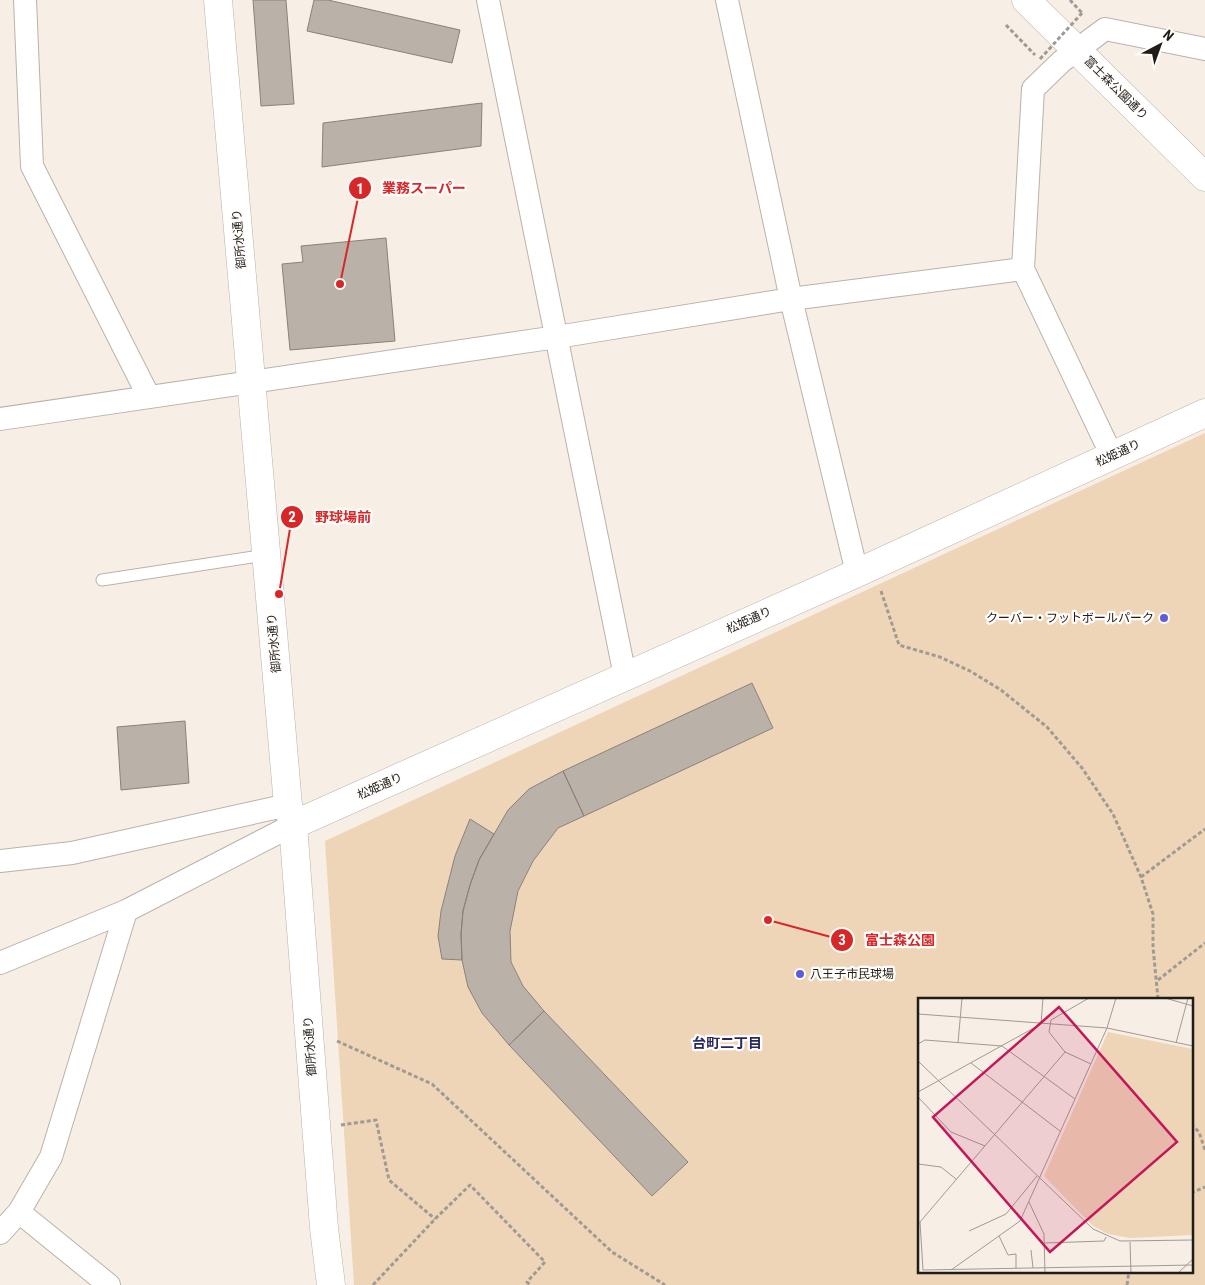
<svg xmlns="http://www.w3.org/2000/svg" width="1205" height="1285" font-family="'Roboto Condensed','Noto Sans JP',sans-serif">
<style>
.green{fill:#efd5b8;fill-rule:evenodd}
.building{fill:#bab2a9;stroke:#8a8279}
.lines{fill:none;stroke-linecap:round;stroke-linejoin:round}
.lane-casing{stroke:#bbb2a9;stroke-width:13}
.street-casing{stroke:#bbb2a9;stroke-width:24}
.secondary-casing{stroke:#bbb2a9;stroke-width:29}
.path{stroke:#a09a93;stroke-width:3;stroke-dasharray:4 2.5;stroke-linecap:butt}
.lane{stroke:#fff;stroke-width:11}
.street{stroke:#fff;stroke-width:22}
.secondary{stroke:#fff;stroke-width:28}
.path-bridge{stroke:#a09a93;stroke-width:3;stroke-dasharray:4 2.5;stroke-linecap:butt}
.poi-dot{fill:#5d5dd5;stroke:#fffdfb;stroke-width:2}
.labels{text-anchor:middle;stroke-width:4.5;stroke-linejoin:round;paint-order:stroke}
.street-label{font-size:12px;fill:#201d19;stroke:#fffdfb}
.poi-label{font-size:12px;fill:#201d19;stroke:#fffdfb;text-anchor:end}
.neighbourhood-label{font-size:14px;font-weight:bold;fill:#272861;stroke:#fffdfb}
.inset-road{fill:none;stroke:#a19a93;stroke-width:1}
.view{fill:#c2185b;fill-opacity:0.15;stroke:#c2185b;stroke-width:2.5}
.inset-edge{fill:none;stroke:#201d19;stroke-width:2.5}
.leader{fill:none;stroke:#d62828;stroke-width:2}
.callout-dot{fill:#d62828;stroke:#fffdfb;stroke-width:2}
.mark-label{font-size:15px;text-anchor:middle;font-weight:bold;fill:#fff}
.callout-label{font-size:14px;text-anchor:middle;font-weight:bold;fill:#d62828;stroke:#fffdfb;stroke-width:4.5;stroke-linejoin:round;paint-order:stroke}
</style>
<rect width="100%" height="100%" fill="#f7eee5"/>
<path class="green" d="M1205,433V1285H354L325,841ZM919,999H1191V1271H919Z"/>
<path class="building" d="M253,0H286L294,104L261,106Z
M314,0H328L460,30L452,63L307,31Z
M482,103L481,146L322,167L323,123Z
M386,238L395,341L290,350L282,264L303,262L301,246Z
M752,683L773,728L584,816L563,771Z
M185,721L189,783L121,790L117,727Z
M563,771L584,816L558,828L533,861L518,891L510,931L511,962L523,986L544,1011L509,1045L482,1013L468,987L462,960L461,934L463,911L470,885L479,860L508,810L529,789Z
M470,819L494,834L479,860L470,885L463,911L461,934L462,960L442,959L438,936L441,911L455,856Z
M544,1011L688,1162L652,1196L509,1045Z"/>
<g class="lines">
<defs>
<path id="lane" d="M102,580L266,555"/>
<path id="street" d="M25,0L32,166L149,397
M488,0L625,676
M727,0L791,299L857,573
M0,419L557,337L791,299L1023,269
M1112,456L1023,269L1033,89L1062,61L1105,29L1205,49
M0,861L72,853L288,805
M0,963L126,911L293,825
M19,1212L109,1285
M0,1233L19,1212L51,1157L126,911"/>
<path id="secondary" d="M218,0L288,805L293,825L324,1228L331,1285
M1026,0L1205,177
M293,825L857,573L1205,413"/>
</defs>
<use href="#lane" class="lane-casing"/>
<use href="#street" class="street-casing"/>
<use href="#secondary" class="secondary-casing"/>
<path class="path" d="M1070,0L1082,13
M1006,25L1035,55
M881,591L899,645L940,657L970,671L1001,690L1047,727L1082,768L1113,814L1141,877L1153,914V947L1158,999
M1141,877L1205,829
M1158,980L1205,943
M337,1041L432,1084L612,1252L665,1285
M1191,1124L1199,1132L1205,1150
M341,1125L376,1120L389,1180L435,1219
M1191,1193L1205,1187
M373,1285L435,1219L470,1185L545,1262L527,1282L530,1285
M1127,1285L1129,1271"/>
<use href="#lane" class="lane"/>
<use href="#street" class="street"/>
<use href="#secondary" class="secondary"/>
<path class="path-bridge" d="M1040,59L1082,13"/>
</g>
<g class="poi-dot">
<circle cx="1164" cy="618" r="5"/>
<circle cx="800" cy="974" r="5"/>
</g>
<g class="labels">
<g class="street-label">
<text transform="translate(1116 88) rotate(45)" y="4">富士森公園通り</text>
<text transform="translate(239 239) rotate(-95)" y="4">御所水通り</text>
<text transform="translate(1118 453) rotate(-25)" y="4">松姫通り</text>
<text transform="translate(749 620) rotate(-24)" y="4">松姫通り</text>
<text transform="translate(274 643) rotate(-95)" y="4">御所水通り</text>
<text transform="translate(380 786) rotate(-24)" y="4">松姫通り</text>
<text transform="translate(310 1046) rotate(-94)" y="4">御所水通り</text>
</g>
<g class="poi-label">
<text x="1154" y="622">クーバー・フットボールパーク</text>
<text x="810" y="978" text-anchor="start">八王子市民球場</text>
</g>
<g class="neighbourhood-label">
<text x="727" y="1048">台町二丁目</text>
</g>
</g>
<g transform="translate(918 998)">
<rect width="275" height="275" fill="#f7eee5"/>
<path d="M190,34L275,51V237L212,240L190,236L175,228L126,178Z" fill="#efd5b8"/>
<path class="inset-road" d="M171,0L133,22L131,34L147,54L173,66M247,0L275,8M0,16L189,30L275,48M40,45L44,0M258,45L270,0M0,46L7,42L84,48L157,101M147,54L2,224L5,272L275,267M0,63L175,231L202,243L275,242M53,65L142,133M0,94L123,26L125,0M0,99L33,134L67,148M0,166L23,169L38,181M111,204L126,236L127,275M51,233L88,216L119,178M81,238L90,257L98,256V270M212,244L213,275M127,245L186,243L188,239M113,252L115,270M33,272L102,223L189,30L198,0M260,275L275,261"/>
<path class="view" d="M141,9L259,144L132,254L15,119Z"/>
<rect width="275" height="275" class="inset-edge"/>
</g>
<path class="leader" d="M340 284L360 188M279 594L292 517M768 920L842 940"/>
<g class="callout-dot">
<circle cx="340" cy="284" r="5"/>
<circle cx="279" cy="594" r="5"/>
<circle cx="768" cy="920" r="5"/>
<circle cx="360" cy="188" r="12"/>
<circle cx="292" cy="517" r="12"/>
<circle cx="842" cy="940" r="12"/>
</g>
<g class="mark-label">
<text x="360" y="194">1</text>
<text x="292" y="522">2</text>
<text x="842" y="945">3</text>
</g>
<g class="callout-label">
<text x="424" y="193">業務スーパー</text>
<text x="343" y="522">野球場前</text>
<text x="900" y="945">富士森公園</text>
</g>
<g transform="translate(1160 45) rotate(41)" stroke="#fffdfb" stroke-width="4" paint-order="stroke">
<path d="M0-4L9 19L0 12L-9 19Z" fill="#201d19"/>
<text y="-8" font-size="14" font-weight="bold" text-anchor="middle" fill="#201d19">N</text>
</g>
</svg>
